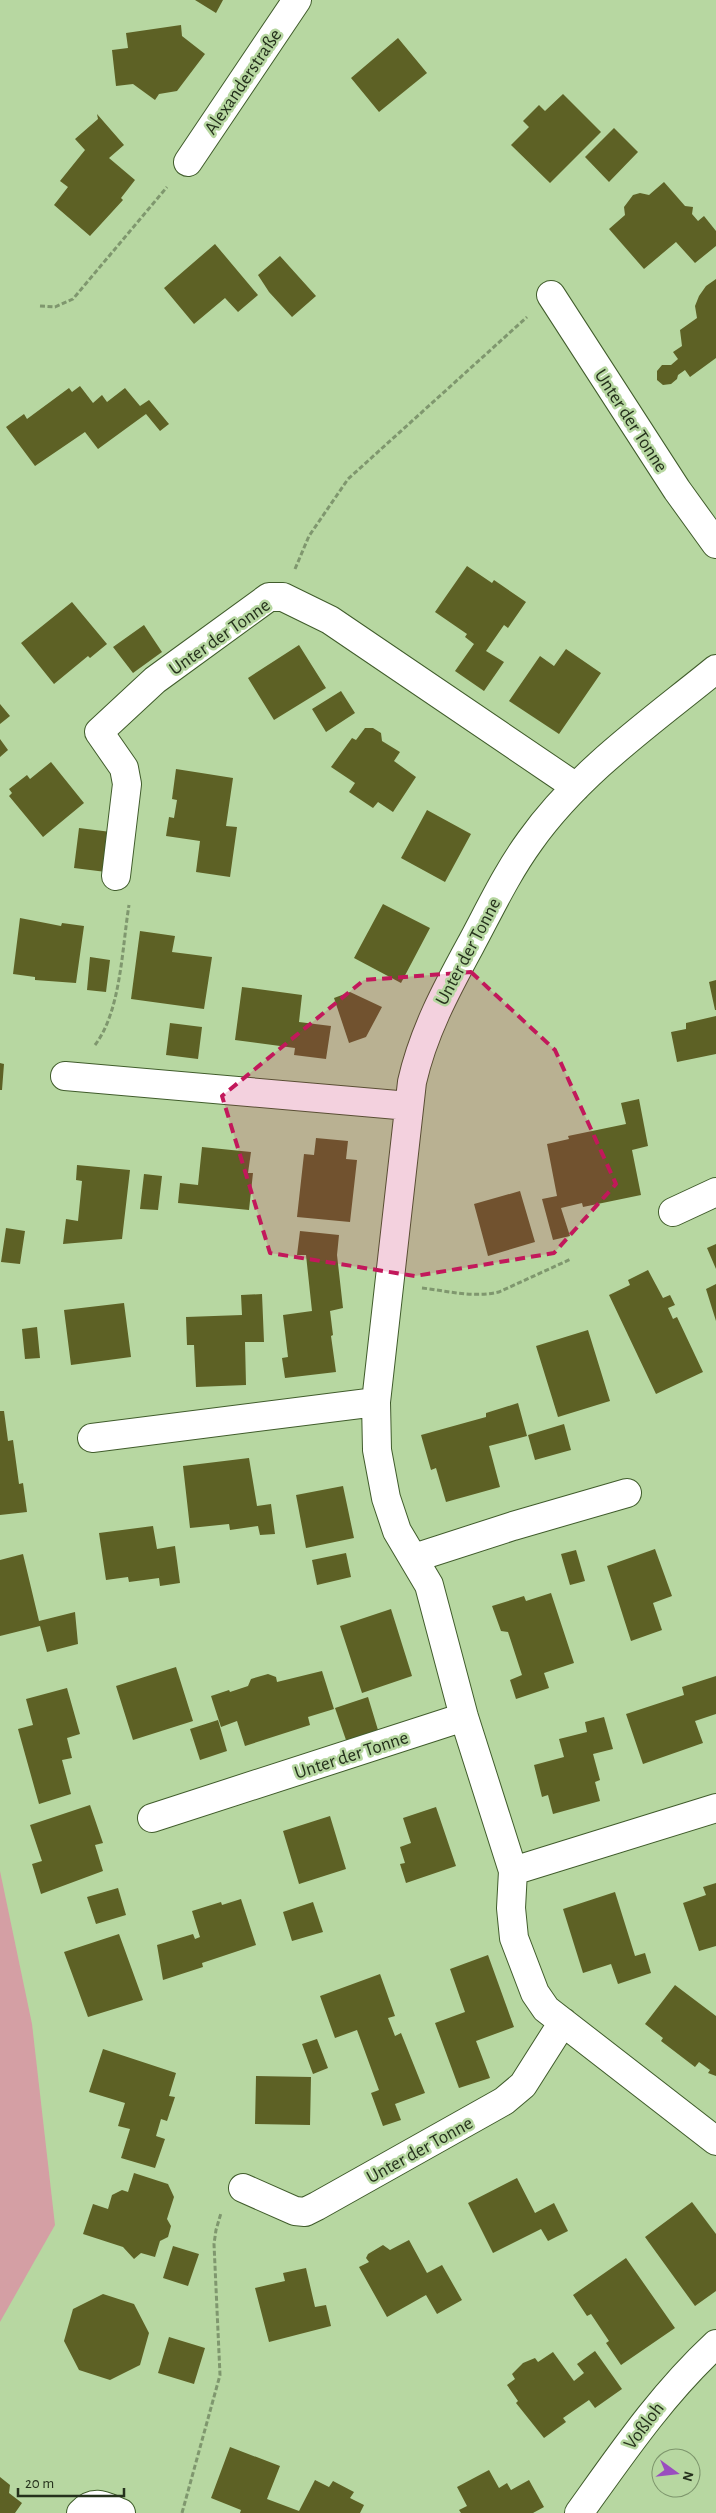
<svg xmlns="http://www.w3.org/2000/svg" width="716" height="2513" font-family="'Alegreya Sans',sans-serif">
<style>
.green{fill:#d49fa4}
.building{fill:#5d6125}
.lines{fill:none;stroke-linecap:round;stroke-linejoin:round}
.minor-casing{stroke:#405c2b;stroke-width:30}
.path{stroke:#7f976e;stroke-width:3;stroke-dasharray:5 2.5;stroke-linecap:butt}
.minor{stroke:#fff;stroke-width:28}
.marked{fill:#c2185b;fill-opacity:0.2;stroke:#c2185b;stroke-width:4;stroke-dasharray:10 6;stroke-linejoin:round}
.labels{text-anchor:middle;stroke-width:5;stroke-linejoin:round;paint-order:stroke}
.street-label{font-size:19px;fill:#25311c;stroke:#b7d7a1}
</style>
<rect width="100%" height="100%" fill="#b7d7a1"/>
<path class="green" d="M0,1871L32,2024L55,2225L0,2322Z"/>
<path class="building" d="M195,0H223L216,13Z
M181,25L182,36L205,54L177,91L159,94L155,100L133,84L116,86L112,50L128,48L126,33Z
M398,38L427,73L379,112L351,78Z
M563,94L601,132L550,183L511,145L529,127L523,121L539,105L545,111Z
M97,114L124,145L109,158L135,180L121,198L123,200L90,236L54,205L68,187L60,181L85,150L75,139L98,119Z
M614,128L638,152L609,182L585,157Z
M664,182L685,206L693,207L692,214L698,221L704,216L716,231V246L695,263L676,242L644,269L609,229L625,215L624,207L633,195L640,193L649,195Z
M215,244L258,295L238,312L225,298L194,324L164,288Z
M280,256L316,296L292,317L269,292L258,275Z
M716,279V358L690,377L685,370L678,375L677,379L671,384L663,385L657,380V371L662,365H671L678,359L673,352L682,346L680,330L697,318L695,306L699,296L706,286Z
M80,386L93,403L102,395L107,402L125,388L140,406L149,400L169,424L160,431L146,414L98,449L85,432L35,466L6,427L24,414L27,419L69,388L72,392Z
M467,566L492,583L494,580L526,602L508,628L504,625L486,651L504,662L484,691L455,671L474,644L465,637L467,634L435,612Z
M72,602L107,644L90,658L88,656L54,684L21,643Z
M144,625L162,652L133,673L113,647Z
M299,645L326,688L274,720L248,678Z
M566,649L601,673L559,734L509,701L540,656L554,666Z
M341,691L355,713L326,732L312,709Z
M0,704L10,716L0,724Z
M365,728H373L381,733L382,741L400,752L394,761L416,777L393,812L378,802L373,808L349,792L355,783L331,767L352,738L356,740Z
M0,739L8,750L0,757Z
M51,762L84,803L43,837L9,796L12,793L9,789L27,775L30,779Z
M176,769L233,778L226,826L237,827L230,877L196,872L200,841L166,836L169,817L174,818L177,800L172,799Z
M427,810L471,834L445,882L401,858Z
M79,828L111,832L106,872L74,868Z
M383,904L430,928L401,983L354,958Z
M20,918L61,926L62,923L84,926L76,983L35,980V977L13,974Z
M140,931L175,936L172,952L212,957L204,1009L131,999Z
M90,957L110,960L106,992L87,990Z
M716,980V1010H715L709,982Z
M242,987L302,995L299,1022L331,1026L326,1059L294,1055L295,1048L235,1040Z
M350,992L382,1007L366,1037L349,1043L334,998Z
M716,1016V1054L677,1062L671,1032L686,1029V1023Z
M170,1023L202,1027L198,1059L166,1055Z
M0,1063L4,1064L2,1090H0Z
M639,1099L648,1146L632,1150L641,1195L583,1207L582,1203L561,1208L570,1236L553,1240L542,1199L557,1196L547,1144L569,1139L568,1136L626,1124L621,1103Z
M316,1138L348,1141L346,1159L357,1160L350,1222L297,1217L304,1154L314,1155Z
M202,1147L251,1152L248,1173H253L249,1210L178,1203L180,1183L198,1185Z
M77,1165L130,1170L122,1239L63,1244L66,1219L78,1221L82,1181L76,1180Z
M144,1174L162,1176L158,1210L140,1209Z
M520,1191L535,1242L488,1256L474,1204Z
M6,1228L25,1231L20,1264L1,1262Z
M300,1231L339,1235L337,1255L343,1308L330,1311L333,1335L331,1336L336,1372L285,1378L282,1358L288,1357L283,1315L312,1311L306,1255H297Z
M716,1244V1269L707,1248Z
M648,1270L663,1298L670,1295L675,1305L668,1308L673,1319L677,1317L703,1372L656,1394L609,1295L630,1285L628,1280Z
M716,1284V1321L706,1289Z
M262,1294L264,1342H245L246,1385L196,1387L194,1345H187L186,1317L242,1315L241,1295Z
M124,1303L131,1357L71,1365L64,1310Z
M37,1327L40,1358L25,1359L22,1329Z
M588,1330L610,1401L558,1417L536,1346Z
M518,1403L527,1436L489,1446L500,1487L446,1502L436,1468L431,1470L421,1435L486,1417V1413Z
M0,1411H4L8,1441L13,1440L19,1484L23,1483L27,1512L0,1515Z
M564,1424L571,1450L535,1460L528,1435Z
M249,1458L257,1506L271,1504L275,1534L260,1535L258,1526L230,1530L229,1524L190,1528L183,1466Z
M343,1486L354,1538L306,1548L296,1495Z
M153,1526L157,1549L175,1546L180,1583L160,1586L159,1578L129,1582L128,1577L106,1580L99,1533Z
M655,1549L672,1596L653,1603L662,1630L631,1641L607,1566Z
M576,1550L585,1581L570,1585L561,1554Z
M346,1553L351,1577L317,1585L312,1560Z
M23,1554L39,1621L75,1612L78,1644L47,1652L40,1626L0,1636V1560Z
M551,1593L574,1663L544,1673L549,1688L516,1699L510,1680L522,1675L508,1632L501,1631L492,1606L524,1596L526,1601Z
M391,1609L412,1676L362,1693L340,1626Z
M176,1667L193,1721L133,1740L116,1686Z
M322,1671L334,1709L308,1717L310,1725L245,1746L237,1721L221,1727L211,1696L229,1690L230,1692L248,1686L251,1679L268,1674L276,1677L277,1682Z
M716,1676V1714L695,1721L703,1743L643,1764L626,1714L684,1695L682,1687Z
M67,1688L80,1734L67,1738L72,1758L62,1760L71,1794L39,1804L18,1729L33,1725L26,1699Z
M368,1697L378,1730L346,1740L335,1708Z
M604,1717L613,1749L593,1754L600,1780L595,1782L600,1801L553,1814L548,1795L542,1797L534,1765L564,1757L559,1739L587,1732L585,1722Z
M218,1720L227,1751L200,1760L190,1729Z
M90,1805L103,1843L95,1845L103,1871L41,1894L32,1864L42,1861L30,1825Z
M436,1807L456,1866L406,1883L400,1864L405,1863L400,1847L411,1843L403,1818Z
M330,1816L346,1869L299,1884L283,1831Z
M716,1883V1946L699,1951L683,1903L706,1895L703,1887Z
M118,1888L126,1915L96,1924L87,1897Z
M615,1892L635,1956L645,1953L651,1973L618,1984L611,1964L583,1973L563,1909Z
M241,1899L256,1945L202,1963L203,1967L163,1980L157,1945L193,1934L195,1939L200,1937L192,1911L221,1902L222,1905Z
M313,1902L323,1932L292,1941L283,1912Z
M119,1934L143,2000L88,2017L64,1952Z
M488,1955L514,2027L476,2041L490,2078L459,2088L435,2023L465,2012L450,1969Z
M380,1974L395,2016L388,2018L395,2036L401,2033L425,2093L395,2104L401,2120L383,2126L371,2093L379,2090L357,2030L335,2038L320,1996Z
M675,1985L716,2016V2076L708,2073L710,2070L699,2062L695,2067L661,2041L663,2038L645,2024Z
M317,2039L328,2068L313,2074L302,2044Z
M103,2049L176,2073L169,2096L175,2097L167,2121L161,2119L156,2136L165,2139L155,2168L121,2158L130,2129L118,2126L125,2103L89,2092Z
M256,2076L311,2077L310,2125L255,2124Z
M134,2173L168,2184L174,2197L167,2219L171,2226L168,2237L160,2241L155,2257L141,2253L134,2259L123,2247L83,2234L93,2204L108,2209L112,2195L122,2190L128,2192Z
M517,2178L535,2213L554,2203L568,2231L548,2241L541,2229L493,2253L468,2203Z
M692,2202L716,2234V2291L695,2306L645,2237Z
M409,2240L427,2273L442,2265L462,2300L437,2314L426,2295L387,2317L359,2267L369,2262L366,2258L368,2254L383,2245L390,2250Z
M173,2246L199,2254L188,2286L163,2278Z
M626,2258L675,2328L621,2365L606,2343L609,2341L591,2314L587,2316L573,2295Z
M306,2268L315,2307L326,2305L331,2326L269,2342L255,2288L285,2281L283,2273Z
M103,2294L134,2304L149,2333L140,2365L110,2380L79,2370L64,2341L73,2309Z
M169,2337L205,2348L194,2384L158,2373Z
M595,2351L622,2389L595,2408L589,2400L563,2418L566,2422L544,2438L516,2403L518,2401L507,2385L515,2379L512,2374L523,2363L535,2358L538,2362L553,2352L574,2381L584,2373L577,2364Z
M230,2447L280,2466L267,2499L299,2511L315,2480L329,2487L333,2481L354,2492L350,2498L364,2505L360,2513H240L241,2510L211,2498Z
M489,2470L499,2488L507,2483L511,2490L529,2480L544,2507L533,2513H461L459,2510L467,2506L457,2487Z
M0,2477L10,2485L9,2493L22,2503L15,2513H0Z"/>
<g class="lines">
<defs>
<path id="minor" d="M188,162L297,0
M551,295L677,490L716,544
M716,669C651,722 579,772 530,841C506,874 489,911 470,946C446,990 423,1033 412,1082L376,1402L377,1450L386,1498L397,1531L429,1585L464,1717L513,1871L511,1908L514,1938L535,1993L546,2009L716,2141
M116,876L127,784L124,768L99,732L155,680L269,597H283L330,620L576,787
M65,1076L409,1106
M673,1212L716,1192
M92,1438L376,1402
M414,1558L513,1526L627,1493
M152,1818L464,1717
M513,1871L716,1808
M243,2188L295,2211L305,2212L317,2206L504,2101L523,2085L563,2022
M81,2513C95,2498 106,2507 121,2513
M579,2513C622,2453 662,2394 716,2344"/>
</defs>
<use href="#minor" class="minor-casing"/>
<path class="path" d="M40,306L55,307L73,299L167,187
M295,569L309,536L348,479L527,317
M95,1045C121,1011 122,948 129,905
M422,1288C448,1291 473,1298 499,1292L571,1259
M182,2513L220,2375L214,2244L216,2230L221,2213"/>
<use href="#minor" class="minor"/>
</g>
<path class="marked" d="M471,972L555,1050L616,1184L554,1253L415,1276L270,1253L222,1096L364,980Z"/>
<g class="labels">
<g class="street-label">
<text transform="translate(242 81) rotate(-56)" y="7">Alexanderstraße</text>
<text transform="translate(632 420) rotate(57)" y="7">Unter der Tonne</text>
<text transform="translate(219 636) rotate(-35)" y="7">Unter der Tonne</text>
<text transform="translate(467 951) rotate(-62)" y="7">Unter der Tonne</text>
<text transform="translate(351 1754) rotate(-18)" y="7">Unter der Tonne</text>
<text transform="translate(419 2149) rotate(-29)" y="7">Unter der Tonne</text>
<text transform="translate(643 2425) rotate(-53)" y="7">Voßloh</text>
</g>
</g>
<g transform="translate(676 2473) rotate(105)"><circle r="24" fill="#b7d7a1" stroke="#7d956c"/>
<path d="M0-4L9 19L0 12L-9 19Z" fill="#9a4ebf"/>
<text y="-8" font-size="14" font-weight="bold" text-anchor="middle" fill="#25311c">N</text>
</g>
<path d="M18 2488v8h106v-8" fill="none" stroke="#25311c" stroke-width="2.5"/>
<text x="25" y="2488" font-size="15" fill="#25311c" stroke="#b7d7a1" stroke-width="4" paint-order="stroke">20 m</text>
</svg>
